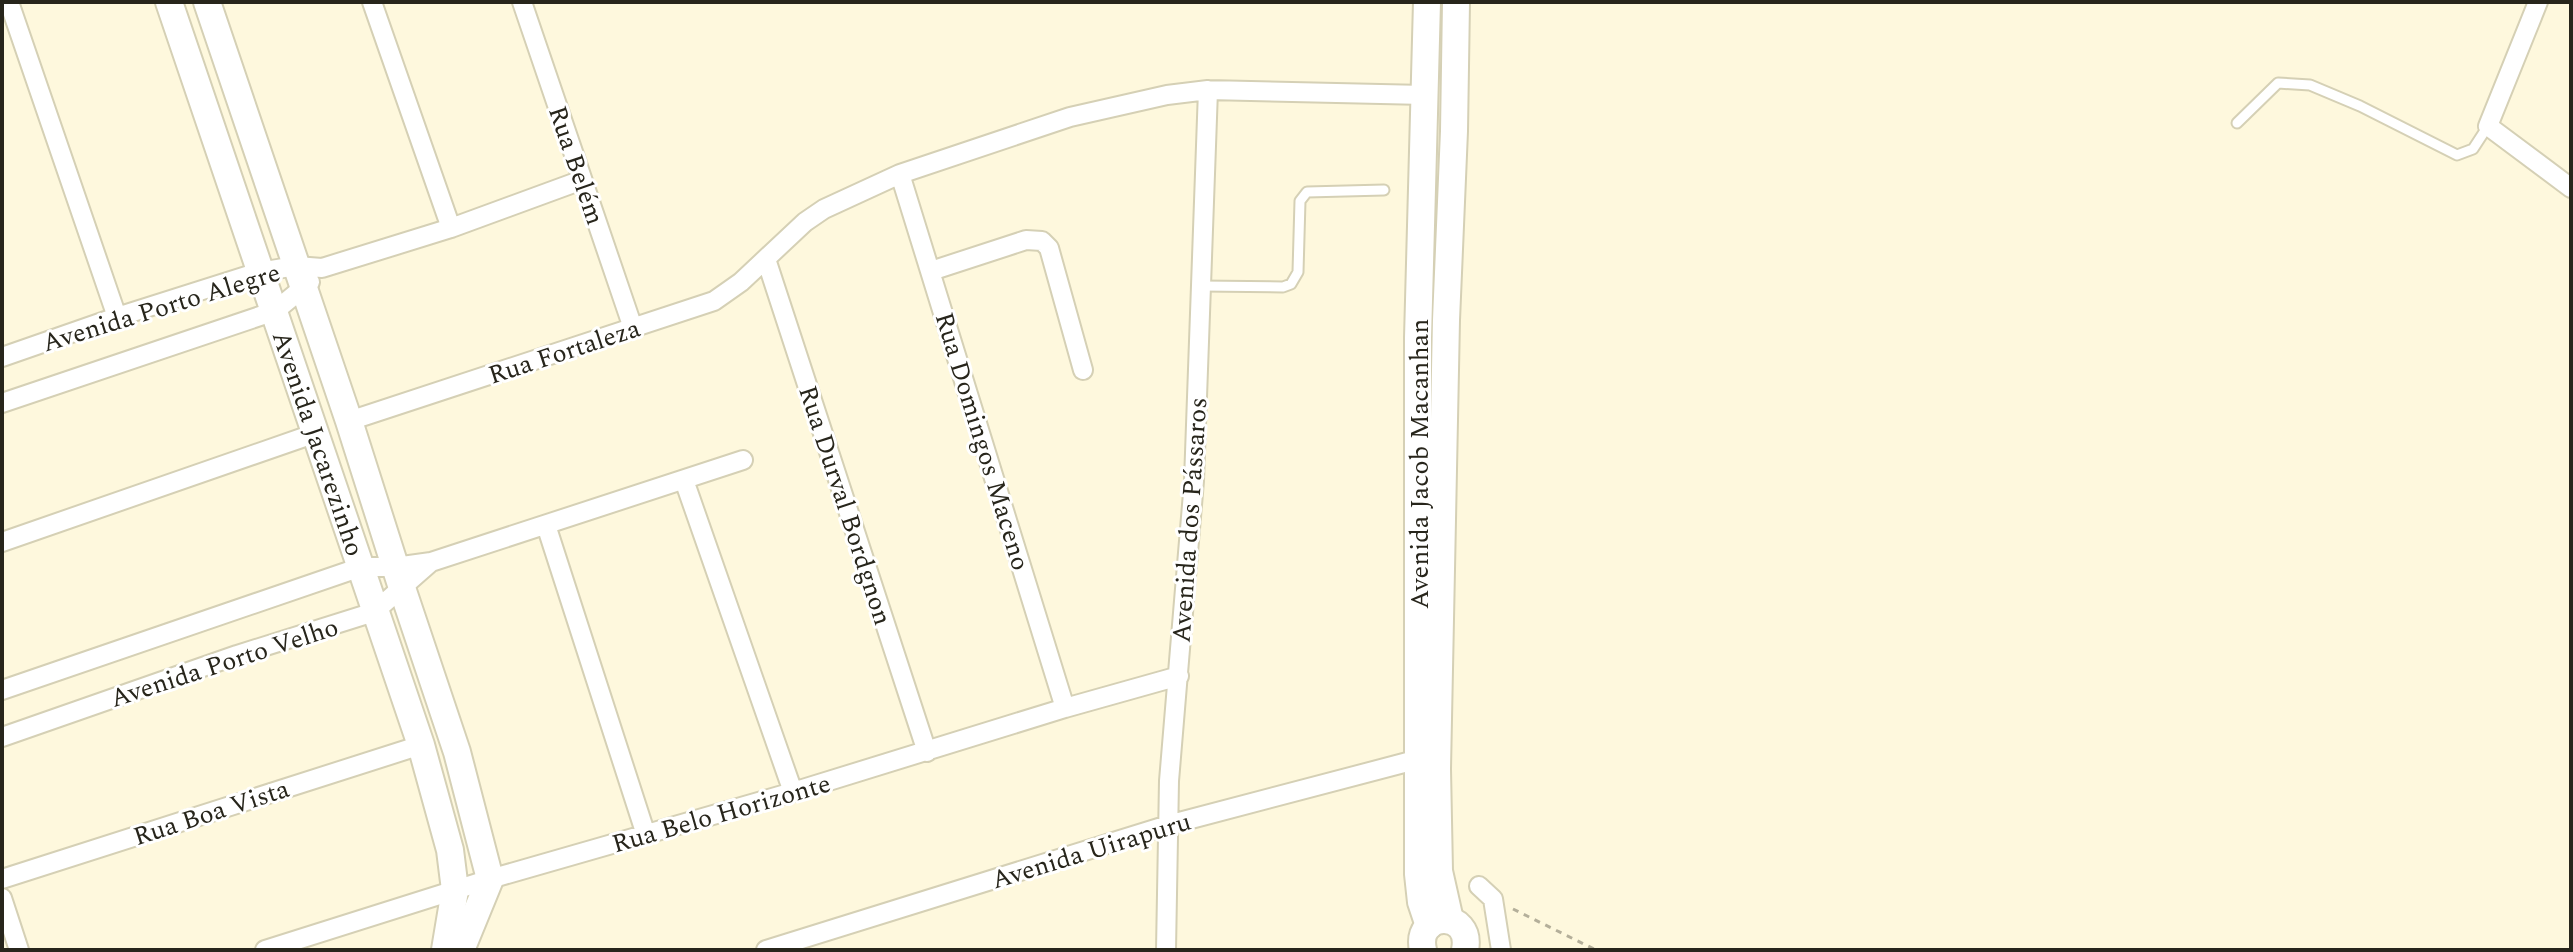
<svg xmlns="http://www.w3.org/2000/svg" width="2573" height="952" font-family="Spectral,serif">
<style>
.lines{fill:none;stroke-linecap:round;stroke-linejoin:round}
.lane-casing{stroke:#d5d0b5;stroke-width:13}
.street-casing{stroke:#d5d0b5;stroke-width:22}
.secondary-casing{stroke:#d5d0b5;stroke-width:30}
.path{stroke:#b4af9a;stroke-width:3;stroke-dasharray:6 6;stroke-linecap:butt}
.lane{stroke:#fff;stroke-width:9}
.street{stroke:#fff;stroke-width:18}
.secondary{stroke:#fff;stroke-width:26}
.labels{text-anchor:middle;stroke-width:6;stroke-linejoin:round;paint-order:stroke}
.street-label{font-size:26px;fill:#27251b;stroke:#fff}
</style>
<rect width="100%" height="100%" fill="#fef8dd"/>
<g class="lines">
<defs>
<path id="lane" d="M2237,123L2278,83L2310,85L2360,106L2457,155L2473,149L2488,126
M1201,286L1283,287L1291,284L1298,272L1300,201L1307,192L1384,190"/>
<path id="street" d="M9,2L117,317
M372,2L451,228
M522,2L633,328
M2538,2L2488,126L2571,188
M900,174L1065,708
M766,259L927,752
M931,271L1026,240L1042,241L1049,248L1083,370
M2,357L117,317L259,272L296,266L322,268L451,228L582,180
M2,403L275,311L310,282
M349,421L714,301L741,282L805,222L824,209L900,174L1070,117L1167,95L1208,90L1425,95
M684,480L793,792
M546,525L646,835
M2,542L316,433
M2,690L361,567H395L431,562L743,460
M2,737L237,655L374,612L431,562
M2,879L421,745
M1479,886L1493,899L1501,950
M2,898L19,950
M265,950L490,879L793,792L1065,708L1179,676
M766,950L1168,825L1419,759
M1166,950L1169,781L1194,481L1208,90"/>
<g id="secondary">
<path id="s1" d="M169,2L421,745L450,850L455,890L445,950"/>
<path d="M207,2L349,421L402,588L457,752L490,879L461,950"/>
<path d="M1427,2L1418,338V874L1421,902L1429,926"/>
<path d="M1450,920L1439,871L1437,769L1446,320L1454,131L1456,2"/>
<path d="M1423,950C1414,911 1473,909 1465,950"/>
</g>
</defs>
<use href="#lane" class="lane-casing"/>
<use href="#street" class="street-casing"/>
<use href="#secondary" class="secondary-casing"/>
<path class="path" d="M1513,909L1596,950"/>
<use href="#lane" class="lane"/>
<use href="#street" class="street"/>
<use href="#secondary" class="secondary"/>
</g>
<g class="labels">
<g class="street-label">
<text transform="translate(577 165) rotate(71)" y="9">Rua Belém</text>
<text transform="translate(161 307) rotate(-17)" y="9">Avenida Porto Alegre</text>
<text transform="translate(564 351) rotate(-18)" y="9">Rua Fortaleza</text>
<text transform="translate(983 441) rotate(73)" y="9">Rua Domingos Maceno</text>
<text dy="9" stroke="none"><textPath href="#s1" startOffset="466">Avenida Jacarezinho</textPath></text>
<text transform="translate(1419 464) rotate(-90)" y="9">Avenida Jacob Macanhan</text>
<text transform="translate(846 505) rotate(72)" y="9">Rua Durval Bordgnon</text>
<text transform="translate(1189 520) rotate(-86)" y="9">Avenida dos Pássaros</text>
<text transform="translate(224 662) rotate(-18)" y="9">Avenida Porto Velho</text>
<text transform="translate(211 812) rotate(-18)" y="9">Rua Boa Vista</text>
<text transform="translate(721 813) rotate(-16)" y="9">Rua Belo Horizonte</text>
<text transform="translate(1091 850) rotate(-17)" y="9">Avenida Uirapuru</text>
</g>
</g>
<rect width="2573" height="952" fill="none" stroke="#27251b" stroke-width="8"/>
</svg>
